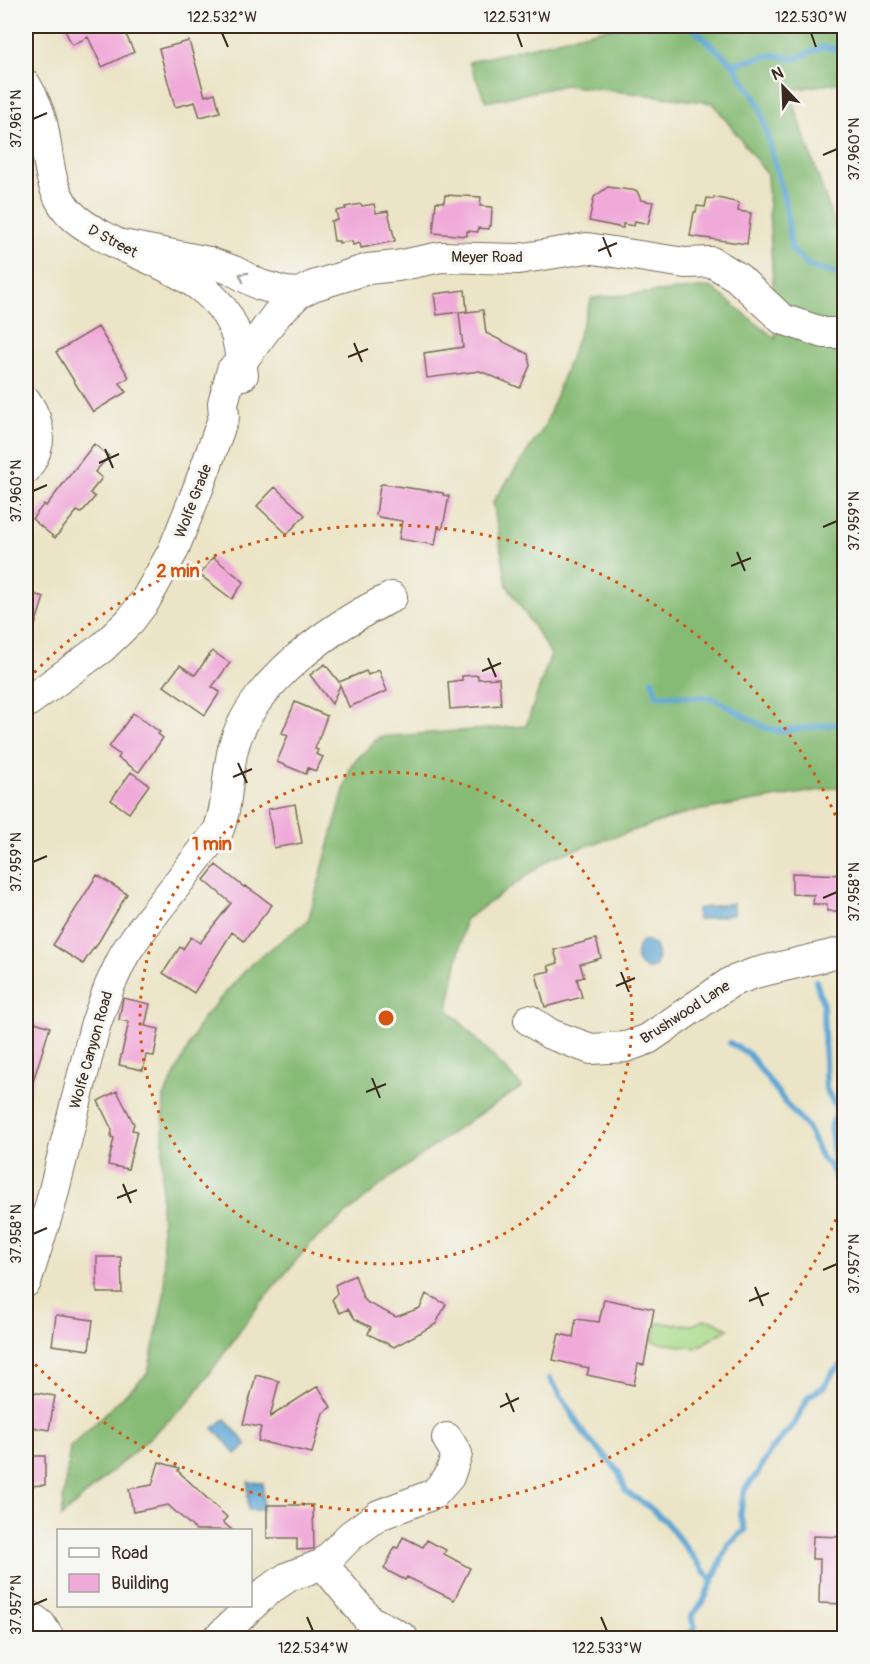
<svg xmlns="http://www.w3.org/2000/svg" width="870" height="1664" font-family="Pangolin,sans-serif">
<style>
.green{fill:#a9db8a;stroke:#728254;stroke-width:1.5}
.forest{fill:#86bb76;stroke:#60724a;stroke-width:1.5}
.water{fill:#5da6d4;stroke:#4c6879;stroke-width:1.5}
.lines{fill:none;stroke-linecap:round;stroke-linejoin:round}
.stream{stroke:#5da6d4;stroke-width:6}
.building{fill:#f0aad9}
.minor-casing{stroke:#796b59;stroke-width:32}
.minor{stroke:#fff;stroke-width:30}
.oneway{stroke:#a79f9a}
.ticks{fill:none;stroke:#3b2a1e;stroke-width:2}
.ring{fill:none;stroke:#d7540e;stroke-width:3;stroke-dasharray:3 6}
.labels{text-anchor:middle;stroke-width:6;stroke-linejoin:round;paint-order:stroke}
.street-label{font-size:15px;fill:#3b2a1e;stroke:#f6f6f2}
.centre{fill:#d7540e;stroke:#f6f6f2;stroke-width:3}
.ring-label{font-size:18px;text-anchor:middle;font-weight:bold;fill:#d7540e;stroke:#f6f6f2;stroke-width:6;stroke-linejoin:round;paint-order:stroke}
.neatline{fill:none;stroke:#3b2a1e;stroke-width:2}
.ticks-label{font-size:15px;text-anchor:middle;fill:#3b2a1e}
</style>
<rect width="100%" height="100%" fill="#f6f6f2"/>
<filter id="ink" filterUnits="userSpaceOnUse"><feTurbulence type="fractalNoise" baseFrequency=".0167" numOctaves="2"/><feDisplacementMap in="SourceGraphic" scale="12" xChannelSelector="R" yChannelSelector="G"/><feConvolveMatrix kernelMatrix="1 2 1 2 8 2 1 2 1" color-interpolation-filters="sRGB"/></filter>
<filter id="wash" filterUnits="userSpaceOnUse"><feTurbulence type="fractalNoise" baseFrequency=".008" numOctaves="4" result="noise"/><feDisplacementMap in="SourceGraphic" scale="24" xChannelSelector="R" yChannelSelector="G"/><feGaussianBlur stdDeviation="1.35" result="paint"/><feColorMatrix in="noise" values="0 0 0 0 0 0 0 0 0 0 0 0 0 0 0 0 0 1.4 0 .05"/><feComposite in="paint" operator="in"/></filter>
<g filter="url(#wash)">
<rect width="100%" height="100%" fill="#ebe4c6"/>
<path class="green" d="M704,1320L715,1321L728,1329L696,1348L652,1342L658,1323L693,1325Z"/>
<path class="forest" d="M616,26H844V82L789,90L837,232L844,234V786L690,812L553,857L465,920L448,1009L522,1087L470,1120L386,1181L310,1244L258,1306L189,1402L61,1517L70,1447L148,1373L165,1291L161,1209L164,1097L202,1019L253,962L308,921L351,765L379,737L526,726L551,654L507,585L493,502L545,426L592,298L711,287L776,339L767,174L713,103L565,85L486,102L469,62Z"/>
<path class="water" d="M733,903L734,914L698,920L697,909Z
M644,940L654,944C658,953 659,958 655,967C637,976 630,950 644,940Z
M225,1419L247,1445L236,1454L213,1428Z
M248,1482L263,1483V1510H248Z"/>
<g class="lines">
<path class="stream" d="M690,26L733,64L759,104L786,205L791,248L807,265L844,276
M733,64L772,55L795,59L822,47L844,50
M652,680L657,695L713,698L766,728L779,731L844,723
M816,981L823,1004L826,1089L838,1111L831,1126L835,1176L844,1202
M730,1043L749,1054L788,1106L807,1127L822,1158L831,1167L833,1172
M550,1379L585,1435L618,1471L626,1492L647,1505L665,1521L711,1580
M687,1638L695,1627L691,1617L703,1602L728,1545L745,1530L740,1515L744,1490L757,1474L771,1450L794,1424L809,1396L825,1386L833,1372L844,1363"/>
</g>
<g id="blocks">
<path class="building" d="M63,26H122L134,52L102,67L88,37L72,45Z
M189,41L205,96L215,93L220,112L200,117L195,102L175,107L159,49Z
M608,187L637,191L641,200L653,202L648,224L635,221L634,226L623,224V228L589,221L594,197Z
M445,195L481,197L480,206L492,207L491,226H489V229L478,228V232L467,231V236L433,233L436,202H444Z
M714,197L739,203L738,211L751,213L747,244L690,236L694,212H696L697,206L705,207L707,198L714,199Z
M361,204L362,206L374,204L376,213L388,211L395,241L361,248L360,243L353,245L352,241L339,243V241H334L331,221L338,220L336,211L346,209L345,207Z
M465,290L467,311L437,315L434,294Z
M483,310L486,333L528,354L530,366L520,388L480,371L427,378L424,353L463,347L459,313Z
M98,327L129,377L120,383L126,392L93,412L56,352Z
M94,444L109,456L95,472L102,478L90,493L95,497L81,513L77,511L55,538L32,519L44,504L46,506Z
M383,484L443,493V495L449,496L443,527L441,529L438,528L435,545L399,539L402,521L379,517L376,515L380,485Z
M275,487L305,515L287,534L257,506Z
M213,557L244,582L232,599L200,575Z
M26,592L44,597L29,644L26,643Z
M212,651L230,663L212,687L220,692L205,715L164,686L180,665L195,675Z
M325,664L339,682L366,671L368,675L379,670L387,691L349,707L340,685L332,704L310,675Z
M478,675V679L499,678L501,705L450,709L448,682L462,680V676Z
M295,702L327,716L315,749L318,750L316,754L323,757L316,771L308,768L306,774L277,762L288,735L282,733Z
M133,713L160,732L158,734L163,738L139,772L118,758L120,755L109,747Z
M131,772L149,785L129,813L111,800Z
M295,804L302,843L274,848L268,809Z
M216,865L244,887L245,886L253,891L272,905L244,941L232,932L194,993L163,973L180,947L183,949L191,937L200,943L231,903L204,880Z
M792,873L844,875V911H827V904H813L814,895L792,894Z
M97,875L127,894L95,948L94,947L83,964L53,945Z
M596,939L601,958L580,964L584,977L577,979L582,997L545,1007L536,974L550,971L548,966L558,963L554,950Z
M123,998L150,1004L145,1026L159,1029L154,1056L146,1055L143,1070L119,1065L129,1022L119,1020Z
M26,1019L50,1027L29,1094H26Z
M117,1091L134,1124L132,1130L137,1131L128,1169L108,1165L114,1138L111,1137L112,1130L98,1101Z
M97,1257H121L122,1293H97Z
M355,1275L363,1298L368,1303L396,1317L420,1308L426,1294L446,1304L436,1324L394,1347L368,1334L371,1327L355,1319L348,1309L340,1313L332,1300L337,1293L335,1285Z
M604,1299L654,1309L644,1365L638,1364L634,1385L587,1375L589,1368L553,1360L559,1334L573,1337L576,1319L599,1322Z
M56,1315L93,1320L89,1350L52,1345Z
M256,1375L279,1381L270,1417L318,1386L331,1407L323,1413L312,1453L258,1441L261,1427L243,1424Z
M26,1391L55,1396L49,1430L26,1426Z
M26,1456H45V1485L26,1486Z
M159,1462L179,1468L178,1471L227,1517L223,1522L232,1530H196L168,1505L133,1512L129,1489L152,1485Z
M267,1505H313L314,1549L297,1550V1538H267Z
M813,1536L844,1537V1604L819,1603L820,1559H812Z
M403,1537L423,1547L427,1540L446,1550L444,1554L470,1568L454,1600L407,1577L405,1580L384,1569L395,1547L398,1548Z"/>
</g>
</g>
<g filter="url(#ink)">
<use href="#blocks" fill-opacity="0" stroke="#796b59" stroke-width="1.5"/>
<g class="lines">
<defs>
<path id="minor" d="M26,85C33,97 39,109 42,123C49,152 47,185 67,210C79,224 96,232 112,241C158,265 218,280 236,335C240,348 241,362 243,375
M117,244L209,262L234,271L260,285L285,292L299,293L313,286L368,269L397,266L441,257L518,259L587,248L685,263L712,262L737,277L782,319L824,333H844
M26,401C42,425 43,445 26,469
M26,703L103,647L130,621L145,601L173,551L199,486L224,416L223,403L232,370L240,364L277,314L299,293
M529,1020L550,1034L591,1049L626,1047L648,1039L731,982L755,973L844,952
M26,1282L50,1206L95,1026L110,985L125,953L136,937L218,831C229,804 226,774 234,745C253,681 333,625 392,597
M323,1564L369,1620L403,1638
M26,1613L41,1625L49,1638
M218,1638L267,1591L288,1577L323,1564L350,1536L379,1515L434,1494L449,1477L457,1454L447,1438"/>
</defs>
<use href="#minor" class="minor-casing"/>
<use href="#minor" class="minor"/>
</g>
<defs><path id="oneway-chevron" d="M-2-3.5L2.5 0L-2 3.5" fill="none" stroke-width="1.6" stroke-linecap="round" stroke-linejoin="round" transform="scale(1.5)"/></defs>
<use class="oneway" href="#oneway-chevron" transform="translate(243 276) rotate(-151)"/>
</g>
<path class="ticks" d="M222,33L228,47M517,33L522,47M811,33L816,47M33,119L47,113M823,155L837,149M603,237L611,257M598,251L617,243M354,343L362,362M348,357L368,349M105,449L113,468M99,463L119,454M33,491L47,485M823,527L837,521M737,552L745,571M731,566L751,558M488,658L496,677M482,671L501,663M238,763L247,783M233,777L252,769M33,862L47,856M823,898L837,892M621,972L629,992M616,986L635,978M372,1078L380,1098M366,1092L386,1084M123,1184L131,1203M117,1198L137,1190M33,1234L47,1228M823,1270L837,1264M755,1287L763,1306M749,1301L769,1293M506,1393L514,1412M500,1407L519,1398M33,1605L47,1599M307,1617L313,1631M601,1617L607,1631"/>
<g class="ring">
<circle cx="386" cy="1018" r="246"/>
<path d="M843 1203A493 493 0 0 1 28 1357M28 679A493 493 0 0 1 843 833"/>
</g>
<g class="labels">
<g class="street-label">
<text transform="translate(113 241) rotate(28)" y="5">D Street</text>
<text x="487" y="262">Meyer Road</text>
<text transform="translate(193 501) rotate(-69)" y="5">Wolfe Grade</text>
<text transform="translate(685 1012) rotate(-33)" y="5">Brushwood Lane</text>
<text transform="translate(91 1050) rotate(-74)" y="5">Wolfe Canyon Road</text>
</g>
</g>
<circle cx="386" cy="1018" r="9" class="centre"/>
<g class="ring-label">
<text x="178" y="577">2 min</text>
<text x="212" y="850">1 min</text>
</g>
<rect width="870" height="1664" fill="none" stroke="#f6f6f2" stroke-width="66"/>
<rect x="57" y="1529" width="195" height="78" fill="#f6f6f2" stroke="#aba49d" stroke-width="1.5"/>
<rect x="69" y="1548" width="30" height="9" fill="#ffffff" stroke="#aba49d" stroke-width="1.5"/>
<text x="111" y="1559" font-size="18" fill="#3b2a1e">Road</text>
<rect x="69" y="1574" width="30" height="18" fill="#f0aad9" stroke="#aba49d" stroke-width="1.5"/>
<text x="111" y="1589" font-size="18" fill="#3b2a1e">Building</text>
<g transform="translate(783 87) rotate(337)" stroke="#f6f6f2" stroke-width="4.5" paint-order="stroke">
<path d="M0-4.5L10 22L0 15L-10 22Z" fill="#3b2a1e"/>
<text y="-9" font-size="16" font-weight="bold" text-anchor="middle" fill="#3b2a1e">N</text>
</g>
<rect x="33" y="33" width="804" height="1598" class="neatline"/>
<g class="ticks-label">
<text x="222" y="22">122.532°W</text>
<text x="517" y="22">122.531°W</text>
<text x="811" y="22">122.530°W</text>
<text transform="translate(16 119) rotate(-90)" y="5">37.961°N</text>
<text transform="translate(854 149) rotate(-90)" y="5">37.960°N</text>
<text transform="translate(16 491) rotate(-90)" y="5">37.960°N</text>
<text transform="translate(854 521) rotate(-90)" y="5">37.959°N</text>
<text transform="translate(16 862) rotate(-90)" y="5">37.959°N</text>
<text transform="translate(854 892) rotate(-90)" y="5">37.958°N</text>
<text transform="translate(16 1234) rotate(-90)" y="5">37.958°N</text>
<text transform="translate(854 1264) rotate(-90)" y="5">37.957°N</text>
<text transform="translate(16 1605) rotate(-90)" y="5">37.957°N</text>
<text x="313" y="1653">122.534°W</text>
<text x="607" y="1653">122.533°W</text>
</g>
</svg>
